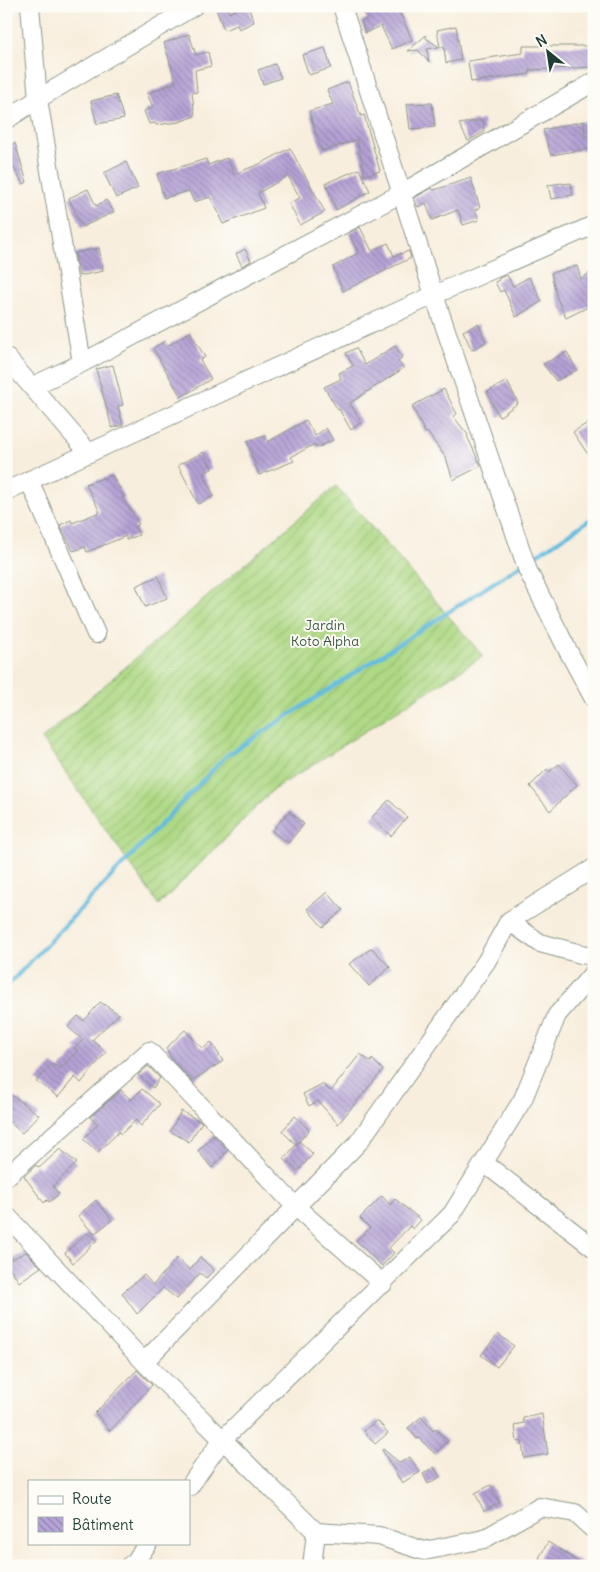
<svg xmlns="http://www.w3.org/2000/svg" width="600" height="1572" font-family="Delius,sans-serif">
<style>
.garden{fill:url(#garden-furrows);stroke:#678b5c}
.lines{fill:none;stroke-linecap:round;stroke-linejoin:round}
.stream{stroke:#62bcdf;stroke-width:4}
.building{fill:url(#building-back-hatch)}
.minor-casing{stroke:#8c9688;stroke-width:20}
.minor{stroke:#fff;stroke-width:18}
.labels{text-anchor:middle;stroke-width:4;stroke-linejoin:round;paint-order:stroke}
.park-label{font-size:14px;fill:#3c5c44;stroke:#fdfcf7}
</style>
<defs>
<pattern id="garden-furrows" width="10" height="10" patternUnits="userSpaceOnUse" patternTransform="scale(1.25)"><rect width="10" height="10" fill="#afd985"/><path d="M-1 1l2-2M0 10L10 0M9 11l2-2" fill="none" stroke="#96bb73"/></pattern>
<pattern id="building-back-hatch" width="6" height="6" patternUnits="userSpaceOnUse" patternTransform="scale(1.25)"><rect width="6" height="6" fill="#b5a2d6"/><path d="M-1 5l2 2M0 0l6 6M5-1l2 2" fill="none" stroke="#9385ae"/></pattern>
</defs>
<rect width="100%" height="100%" fill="#fdfcf7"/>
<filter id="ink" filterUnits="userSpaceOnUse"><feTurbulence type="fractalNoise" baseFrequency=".02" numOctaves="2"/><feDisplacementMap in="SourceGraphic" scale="10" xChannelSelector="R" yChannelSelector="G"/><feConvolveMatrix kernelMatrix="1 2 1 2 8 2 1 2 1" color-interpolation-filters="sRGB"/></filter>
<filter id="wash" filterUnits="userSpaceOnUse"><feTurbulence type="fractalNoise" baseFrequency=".0096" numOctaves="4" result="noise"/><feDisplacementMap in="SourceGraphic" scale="20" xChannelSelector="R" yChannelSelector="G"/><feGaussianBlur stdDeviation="1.12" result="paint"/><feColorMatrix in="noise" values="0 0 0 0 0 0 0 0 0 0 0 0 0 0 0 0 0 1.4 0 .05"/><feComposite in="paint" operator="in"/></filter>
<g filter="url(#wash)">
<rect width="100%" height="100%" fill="#f8eedd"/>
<path class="garden" d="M336,486L483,656L273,790L159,905L42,739Z"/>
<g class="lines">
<path class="stream" d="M529,560L594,517
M6,984L10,983L226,756L521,565"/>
</g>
<g id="blocks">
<path class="building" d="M215,6H227L229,13L243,6H248L254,22L239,29L237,25L224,30Z
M361,6H397L412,40L392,49L381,26L365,33L361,21L367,19Z
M456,26L461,60L446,63L444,47H440L437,30Z
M189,34L196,55L208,52L211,66L195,70L197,92L192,93L195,116L179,122L156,125L155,123L149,124L144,111L153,107L147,94L176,82L164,43Z
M426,35V38L439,47L427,49L429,62L418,50L408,51Z
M523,46H594V67L529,70L530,74L471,82L468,61L523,53Z
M325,48L331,68L309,75L302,55Z
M275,64L281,78L263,84L258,70Z
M348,82L361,116L364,115L380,171L365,175L357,140L322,151L309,111L333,104L327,90Z
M116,95L124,119L97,124L91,101Z
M432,103L435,127L410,129L407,104Z
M483,120L484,132L468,141L459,124Z
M584,121L585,137L594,135V148L551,155L543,130Z
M15,143L27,182L23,184L6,155V147Z
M290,148L325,212L300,225L289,203L300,198L288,176L258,193L264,208L223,224L219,216L220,215L210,197L194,202L189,191L164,198L157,174L206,159L208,165L227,158L234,174L262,163Z
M126,162L138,188L116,198L104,173Z
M359,169L370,191L336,210L326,183Z
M471,178L480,208L475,210L479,220L463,225L458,210L432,220L426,203L418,207L415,201L414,198L432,188L434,190Z
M562,183L563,184L571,183L573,195L551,199L548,185Z
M88,189L96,206L106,200L114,212L82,227L69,198Z
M360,227L372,251L388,243L394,256L409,251L411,258L343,291L333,267L358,253L349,233Z
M99,248L103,271L79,276L75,253Z
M245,249L251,261L242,266L236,254Z
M577,266L581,279L594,270V304L566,318L557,298L551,273Z
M507,275L513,286L529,277L542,301L516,317L504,290L500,292L495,282L499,280V278Z
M478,324L486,342L472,350L463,331Z
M190,332L205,357L200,360L211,379L181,397L153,348L165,341L167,346Z
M395,346L402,357L398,362L404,368L350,403L361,422L351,430L339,409L338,410L324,387L341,379L339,373L353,366L346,353L356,348L365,365Z
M567,352L577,370L556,381L543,364Z
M113,365L123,405L118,406L123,425L112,428L96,369Z
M507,381L518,403L499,417L487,392Z
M444,389L457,414L453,416L468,435L467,436L481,466L453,480L446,458L427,432L425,433L412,406Z
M594,419V449L587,453L573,432Z
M306,420L315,436L326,428L333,440L317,448L315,444L291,457L294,461L259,475L247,441L266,436L268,442Z
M204,452L212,469L203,473L214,496L198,504L178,465Z
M112,475L124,497H122L139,524L135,527L139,535L126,540V536L87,552L85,547L73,551L60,525L71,520L72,523L100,512L86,484Z
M158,576L167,598L145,607L136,586Z
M559,764L577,785L550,811L530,786L547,769L549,772Z
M389,800L407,817L391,836L371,818Z
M289,811L304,824L288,843L272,831Z
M327,892L343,910L323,927L307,909Z
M372,948L390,967L369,986L349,964Z
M100,1002L119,1014L92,1040L106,1052L81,1083L75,1077L58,1097L36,1081L52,1064L60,1069L78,1050L74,1048L83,1040L68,1027L78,1016L84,1021Z
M185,1030L203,1049L211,1042L223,1061L192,1081L173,1061L166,1048Z
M360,1054L371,1062L372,1059L383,1070L338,1124L318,1101L309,1106L303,1094L322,1084L331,1091Z
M148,1066L160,1078L153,1088L138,1075Z
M142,1089L160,1104L141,1126L136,1120L121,1134L119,1132L98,1152L83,1139L98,1124L90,1117L121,1090L131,1100Z
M6,1091L39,1115L22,1133L6,1119Z
M181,1111L202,1122L189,1142L170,1131Z
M295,1116L309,1130L296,1145L282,1131Z
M214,1135L228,1150L212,1168L198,1151Z
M299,1141L313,1154L298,1171L284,1159Z
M60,1149L77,1163L53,1186L59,1194L49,1202L47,1200L44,1203L24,1176L36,1165L39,1168Z
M382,1196L390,1205L395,1199L421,1220L413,1229L410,1226L389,1248L394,1253L382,1266L356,1240L370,1228L360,1218Z
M96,1200L112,1220L94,1234L78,1216Z
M87,1233L97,1240L73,1263L65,1253Z
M26,1252L41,1267L19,1282L6,1262Z
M200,1257L214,1270L206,1278L200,1273L177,1299L163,1288L137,1314L122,1293L144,1275L153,1285L177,1258L190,1270Z
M498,1334L514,1346L497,1367L481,1355Z
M137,1370L152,1385L110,1431L95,1413Z
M542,1414L548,1454L524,1458L522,1441L517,1442L515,1425L524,1423L523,1418Z
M421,1417L433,1431L436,1429L448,1441L435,1454L419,1438L417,1439L408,1428Z
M377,1420L388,1433L375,1444L364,1431Z
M383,1449L400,1463L410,1457L420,1472L402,1483L382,1450Z
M434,1467L440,1477L428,1484L423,1474Z
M491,1485L499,1503L484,1511L475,1493Z
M548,1542L585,1566H551L539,1558Z"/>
</g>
</g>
<g filter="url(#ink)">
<use href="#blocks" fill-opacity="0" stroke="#8c9688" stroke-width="1"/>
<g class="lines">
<defs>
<path id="minor" d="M30,6L38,99L82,363
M342,6L434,295L528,571L566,647L594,699
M6,120L38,99L194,6
M6,357L89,453
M33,386L82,363L402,193L594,82
M29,480L96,634
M6,491L434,295L594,225
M509,921L540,943L581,954L594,956
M484,1163L594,1248
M6,1177L149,1051L296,1207L383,1284
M6,1215L144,1362L316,1532L379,1536L424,1551L484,1539L540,1507L575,1513L594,1530
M144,1362L358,1143L486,962L509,921L594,868
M189,1487L222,1440L452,1214L523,1099L557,1015L594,972
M129,1566L135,1562L148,1543
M312,1566L316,1532"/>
</defs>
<use href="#minor" class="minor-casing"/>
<use href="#minor" class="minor"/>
</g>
</g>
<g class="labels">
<g class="park-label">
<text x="325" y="630">Jardin<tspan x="325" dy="16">Koto Alpha</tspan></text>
</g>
</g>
<rect width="600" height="1572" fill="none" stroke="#fdfcf7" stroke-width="25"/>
<rect x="28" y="1480" width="162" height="65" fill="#fdfcf7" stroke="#a4b0a9"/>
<rect x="38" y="1496" width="25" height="8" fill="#ffffff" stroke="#a4b0a9"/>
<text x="72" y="1504" font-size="15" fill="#1f3d34">Route</text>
<rect x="38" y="1517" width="25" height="15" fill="url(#building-back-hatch)" stroke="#a4b0a9"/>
<text x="72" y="1530" font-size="15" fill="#1f3d34">Bâtiment</text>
<g transform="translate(548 52) rotate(330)" stroke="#fdfcf7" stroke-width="4" paint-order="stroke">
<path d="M0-4L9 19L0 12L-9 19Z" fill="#1f3d34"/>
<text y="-8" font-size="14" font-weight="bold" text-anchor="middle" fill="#1f3d34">N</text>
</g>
</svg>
